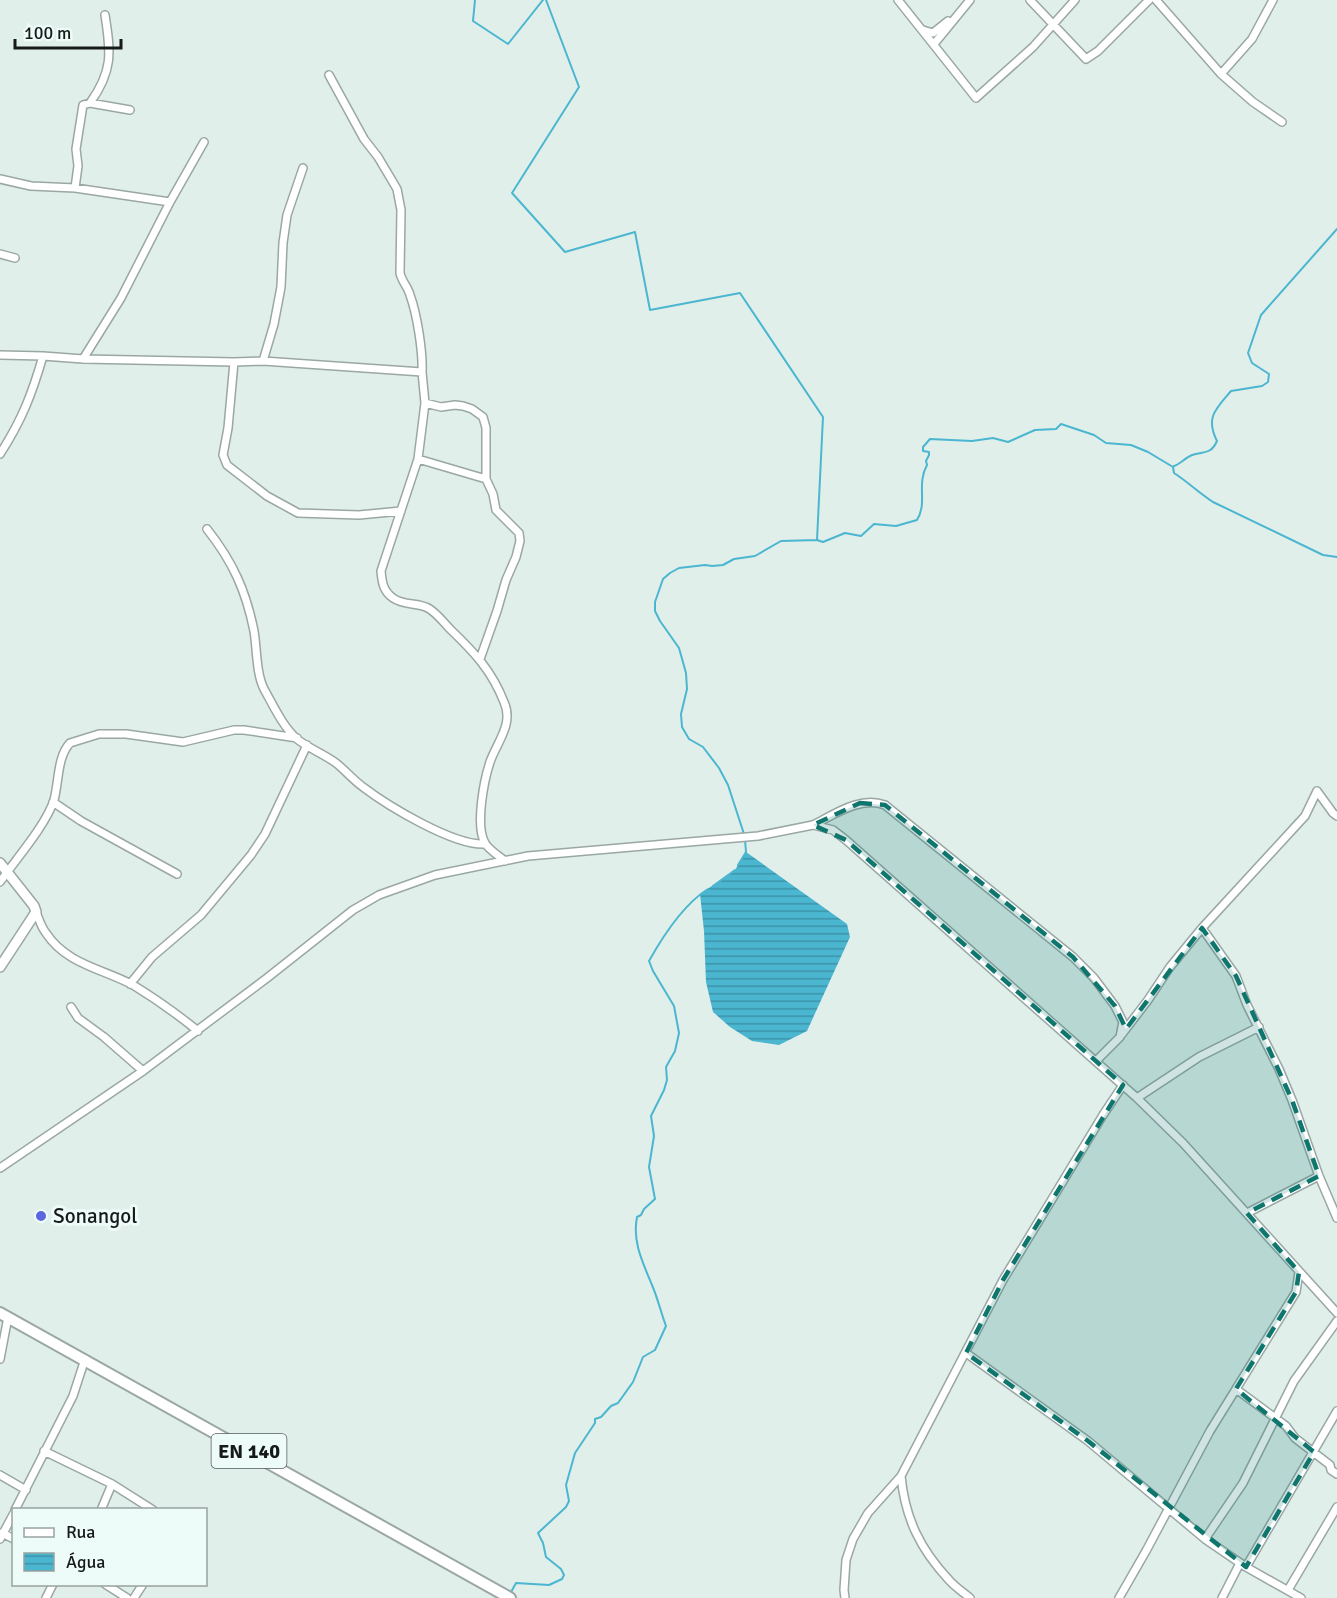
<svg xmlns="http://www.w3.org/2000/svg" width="1337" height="1598" font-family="Signika,sans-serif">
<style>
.water{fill:url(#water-rules)}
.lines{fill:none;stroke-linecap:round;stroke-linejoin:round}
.stream{stroke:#4bb6d0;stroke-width:2}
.minor-casing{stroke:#9aa7a4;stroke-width:10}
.tertiary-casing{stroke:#9aa7a4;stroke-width:12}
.primary-casing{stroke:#9aa7a4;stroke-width:14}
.minor{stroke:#fff;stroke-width:7}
.tertiary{stroke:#fff;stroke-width:9}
.primary{stroke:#fff;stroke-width:10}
.marked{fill:#0f766e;fill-opacity:0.2;stroke:#0f766e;stroke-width:4.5;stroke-dasharray:12 8;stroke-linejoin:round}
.poi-dot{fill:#5a67de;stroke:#eefcf9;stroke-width:2}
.labels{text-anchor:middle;stroke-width:6;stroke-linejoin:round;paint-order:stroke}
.shield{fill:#eefcf9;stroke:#575e5d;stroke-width:1.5}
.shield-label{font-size:20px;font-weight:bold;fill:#161b1a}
.poi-label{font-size:21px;fill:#161b1a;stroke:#eefcf9;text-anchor:start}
</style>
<defs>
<pattern id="water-rules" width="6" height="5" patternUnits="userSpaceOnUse" patternTransform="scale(1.5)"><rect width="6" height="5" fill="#4bb6d0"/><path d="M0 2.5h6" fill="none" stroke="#3d93a8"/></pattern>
</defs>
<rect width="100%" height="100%" fill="#e1efeb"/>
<path class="water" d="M746,852L847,924L850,937L807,1031L779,1045L752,1041L730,1027L713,1012L706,982L704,931L700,894L735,870Z"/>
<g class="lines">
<path class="stream" d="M475,0L473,21L508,44L543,0
M546,0L579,87L512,193L565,252L635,232L650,310L740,293L823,417L817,540L781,541L755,556L734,559L723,565L712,566L705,565L679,568L670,573L663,579L655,602V611L660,621L679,648L686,673L687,689L681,714L682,727L689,739L703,747L719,768L728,785L744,834
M1174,466C1180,464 1185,458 1192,455C1203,451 1211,455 1217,441C1205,417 1216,409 1231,391L1262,386L1268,382L1269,374L1252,363L1248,353L1261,315L1337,229
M817,540L823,542L845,533L861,536L874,524L896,526L917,520C928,502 916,485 927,465L926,461L929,455V452L923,451V447L930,439L972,441L993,438L1008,442L1035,430L1056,429L1061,424L1094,435L1106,443L1131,445L1148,452L1173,467L1174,473C1188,482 1199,493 1213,502L1323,555L1337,557
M738,865L746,852L745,840
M713,886L735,870
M510,1594L516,1583L549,1585L562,1579L564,1575L561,1569L546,1557L543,1543L538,1533L566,1507L569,1501L566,1485L575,1453L595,1423V1419L601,1417L611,1406L618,1403L633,1382L643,1357L655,1350L666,1326C661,1313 658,1299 652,1285C643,1263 632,1242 637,1217L641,1215L644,1209L655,1199L649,1167L654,1136L651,1116L664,1090L667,1080L666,1067L675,1051L679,1033L674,1006L653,971L649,961C663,936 684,904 708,889"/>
<defs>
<path id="minor" d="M898,0L976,98L1033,47L1075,0
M1030,0L1086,59L1098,51L1149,0
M1156,0L1221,74L1253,102L1282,122
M923,30L933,33L948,21
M934,44L970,0
M1221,74L1252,39L1273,0
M329,75L364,139L378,157L397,189L401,210L400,273C402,282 408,287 410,295C417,314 423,352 422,372
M90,103C113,71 111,53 105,15
M0,179L31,186L75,188L170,202
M75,188L78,166L76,149L83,105L90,103L130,110
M0,254L15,258
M0,355L43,356
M83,359L121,298L170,202L204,142
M263,361L274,324L281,287L283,243L287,215L303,168
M234,362L228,428L223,455L227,465L267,496L298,513L359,515L401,511
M425,403L441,407L455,405L463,406L472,409L483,417L486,428V479L493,494L496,510L519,533L520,541L516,557L506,580L497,611L480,659
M0,454C22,420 32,394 43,356L83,359L234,362L263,361L422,372L425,403L418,459L381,571C382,582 383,591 393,598C404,606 417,602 428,608C437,613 443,622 451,630C474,652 492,671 504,702C514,724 497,742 490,762C484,780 475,826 485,843C489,850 499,856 505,861
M418,459L486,479
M207,529C233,562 246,591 254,631C257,649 256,673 264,689C273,705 283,727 297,739C308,748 324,754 336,763C345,770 353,780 363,787C388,806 454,846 485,844
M53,802L81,821L177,874
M813,825C835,814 860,796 885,805L1073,957L1094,978L1115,1006L1123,1022L1120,1037L1097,1060
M0,882C16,859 46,825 54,800C59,782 57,757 70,743L99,734H126L183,742L234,730H244L297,738
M36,912C39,919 41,927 46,933C66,964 103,969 133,985C156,999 177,1014 198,1031
M1202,928L1236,976L1247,1005L1279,1069L1292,1100L1319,1176L1337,1218
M130,984L152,957L201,915L251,855L265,834L307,745
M71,1007L78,1018L104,1037L143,1071
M1122,1034L1148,1000L1170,967L1202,928L1305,816L1317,791L1333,813L1337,816
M1137,1098L1199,1057L1259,1027
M0,1168L143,1071L267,978L353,910L379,895L435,875L528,856L758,836L813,825L833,830L846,840L1137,1098L1183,1143L1337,1313
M1247,1213L1319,1176
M966,1353L1088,1441L1205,1539L1246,1567L1301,1598
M0,1359L8,1317
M1236,1389L1286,1426L1295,1438L1330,1465L1331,1470L1337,1474
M44,1451L112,1484L153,1510
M0,1475L26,1490
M901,1476C905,1518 920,1549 949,1580C955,1587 963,1592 970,1598
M15,1510L73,1396L85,1359
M101,1510L112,1484
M2,1533L14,1539
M0,1539L14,1513
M1205,1539L1243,1483L1294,1381L1337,1321
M1246,1567L1337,1411
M105,1584L127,1598
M1288,1590L1337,1507
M46,1598L53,1584
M134,1598L143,1584
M845,1598L844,1590L846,1560L853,1539L868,1513L901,1476L1003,1280L1103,1115L1123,1085
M1119,1598L1146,1551L1210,1431L1296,1292L1299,1272
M1222,1598L1240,1563"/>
<path id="tertiary" d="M0,863L34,906L36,912L0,967"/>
<path id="primary" d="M0,1313L510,1598"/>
</defs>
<use href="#minor" class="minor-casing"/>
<use href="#tertiary" class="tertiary-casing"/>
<use href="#primary" class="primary-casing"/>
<use href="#minor" class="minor"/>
<use href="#tertiary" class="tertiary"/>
<use href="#primary" class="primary"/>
</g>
<path class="marked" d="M860,803L885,805L1073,957L1115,1006L1126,1029L1202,928L1236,976L1292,1100L1319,1176L1247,1213L1299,1272L1296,1292L1236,1389L1314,1452L1246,1567L1088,1441L966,1353L1003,1280L1123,1085L846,840L813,825Z"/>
<circle class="poi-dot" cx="41" cy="1216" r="6"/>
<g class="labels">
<rect class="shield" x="211.5" y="1434" width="75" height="34" rx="4.5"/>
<g class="shield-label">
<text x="249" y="1458">EN 140</text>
</g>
<g class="poi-label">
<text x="53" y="1223">Sonangol</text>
</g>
</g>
<rect x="12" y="1508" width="195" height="78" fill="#eefcf9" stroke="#98a2a0" stroke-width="1.5"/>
<rect x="24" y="1528" width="30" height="9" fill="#ffffff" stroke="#98a2a0" stroke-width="1.5"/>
<text x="66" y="1538" font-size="18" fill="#161b1a">Rua</text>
<rect x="24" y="1553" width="30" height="18" fill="url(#water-rules)" stroke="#98a2a0" stroke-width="1.5"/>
<text x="66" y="1568" font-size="18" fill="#161b1a">Água</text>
<path d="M15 39v9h106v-9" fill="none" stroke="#161b1a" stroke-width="3"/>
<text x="24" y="39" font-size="18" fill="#161b1a" stroke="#eefcf9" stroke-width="4.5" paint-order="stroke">100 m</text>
</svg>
